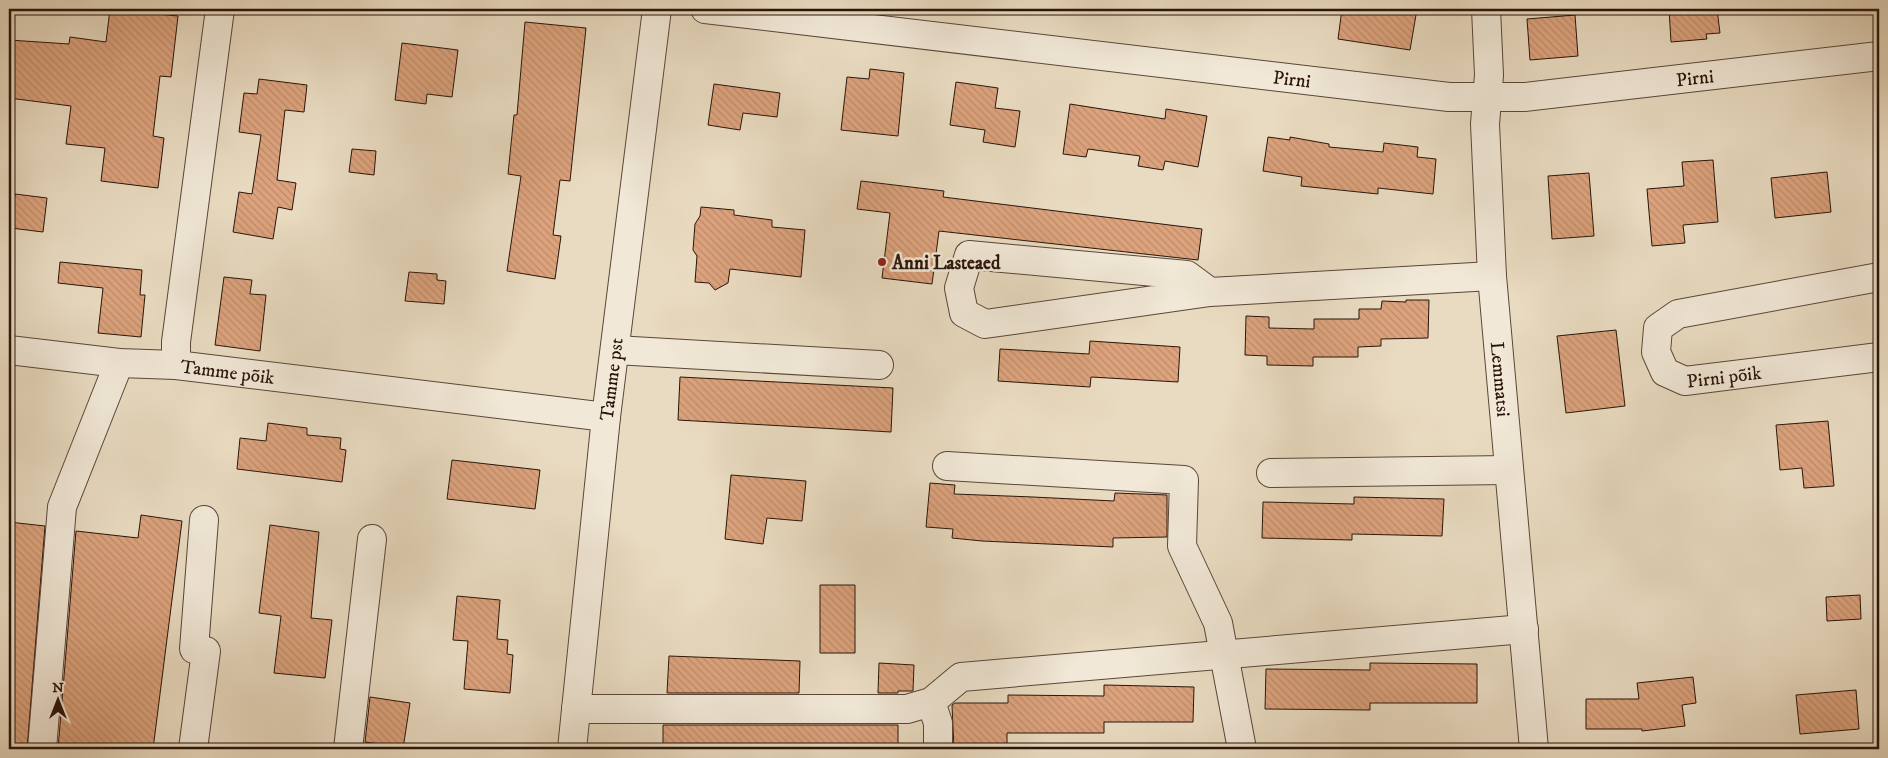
<svg xmlns="http://www.w3.org/2000/svg" width="1888" height="758" font-family="'IM FELL DW Pica',serif">
<style>
.building{fill:url(#building-back-hatch);stroke:#2a140a}
.lines{fill:none;stroke-linecap:round;stroke-linejoin:round}
.minor-casing{stroke:#5a4638;stroke-width:30}
.minor{stroke:#f1e8d7;stroke-width:28}
.poi-dot{fill:#8f2418;stroke:#f1e8d7;stroke-width:2}
.labels{text-anchor:middle;stroke-width:5;stroke-linejoin:round;paint-order:stroke}
.street-label{font-size:19px;fill:#2a140a;stroke:#f1e8d7}
.poi-label{font-size:19px;font-weight:bold;fill:#2a140a;stroke:#f1e8d7;text-anchor:start}
</style>
<defs>
<pattern id="building-back-hatch" width="6" height="6" patternUnits="userSpaceOnUse" patternTransform="scale(1.25)"><rect width="6" height="6" fill="#dca37d"/><path d="M-1 5l2 2M0 0l6 6M5-1l2 2" fill="none" stroke="#bd8b6b"/></pattern>
</defs>
<rect width="100%" height="100%" fill="#e9dbc1"/>
<filter id="stains"><feTurbulence type="fractalNoise" baseFrequency=".004" numOctaves="4"/><feColorMatrix values="0 0 0 0 .2 0 0 0 0 .09 0 0 0 0 .02 0 0 0 .5 -.17"/></filter>
<radialGradient id="worn" r=".72"><stop offset=".6" stop-color="#630" stop-opacity="0"/><stop offset="1" stop-color="#630" stop-opacity=".3"/></radialGradient>
<path class="building" d="M110,9L178,16L171,77L160,76L153,136L164,138L158,188L101,181L105,148L66,144L71,106L9,98V40L69,44L70,37L106,42Z
M1342,9H1417L1410,50L1338,39Z
M1669,9H1717L1720,33L1706,34L1707,39L1671,42Z
M1575,15L1578,56L1530,60L1527,19Z
M525,22L586,28L570,181L560,180L553,235L561,236L555,279L507,271L521,176L508,174L514,115H517Z
M402,43L458,50L452,97L427,94L426,104L395,100Z
M870,69L904,73L898,136L841,130L847,77L869,79Z
M259,79L307,85L304,112L285,110L277,180L296,183L292,210L278,207L273,239L233,232L239,192L252,194L261,135L239,132L244,93L257,94Z
M956,82L998,88L995,108L1020,111L1015,147L983,142L985,130L950,125Z
M714,84L780,93L777,117L743,113L740,130L708,125Z
M1070,104L1165,119L1166,109L1207,116L1198,167L1165,161L1163,170L1138,166L1140,156L1088,149L1086,157L1063,154Z
M1268,137L1290,140V137L1329,144V147L1383,152L1384,143L1418,147L1417,157L1436,159L1433,194L1378,188V194L1301,186L1302,177L1263,171Z
M352,149L376,151L374,175L349,172Z
M1713,160L1718,222L1683,225L1685,243L1652,246L1647,189L1684,186L1682,162Z
M1827,172L1831,212L1775,218L1771,178Z
M1589,173L1594,236L1552,239L1548,176Z
M861,181L944,191L943,197L1202,229L1198,260L939,231L932,284L882,278L890,213L857,209Z
M15,194L47,198L43,232L11,228Z
M701,207L734,210V215L772,220V227L805,230L801,277L730,269L728,283L715,290L709,283L695,282L697,256L693,250L695,224L700,216Z
M60,262L142,270L140,295H145L141,337L98,333L103,288L58,283Z
M409,272L437,274V280L446,281L444,304L405,301Z
M224,277L252,280L250,294L266,295L260,351L215,345Z
M1406,300H1429L1428,338L1381,339V346L1358,347V357H1313V366L1267,365V356L1245,355L1246,316L1269,317V328L1314,329V319H1359V309H1381L1382,301L1406,302Z
M1616,330L1625,406L1566,413L1557,336Z
M1090,341L1180,347L1178,382L1091,377L1090,387L998,381L1000,349L1089,354Z
M680,377L893,388L891,432L678,420Z
M1828,421L1834,486L1804,488L1802,468L1780,470L1776,425Z
M268,423L307,428V435L341,438L340,449L346,450L342,482L237,469L240,438L266,441Z
M452,460L540,470L535,509L447,499Z
M731,475L806,481L802,521L767,518L763,544L725,539Z
M930,483L955,485L954,494L1033,497L1114,501L1115,493L1167,495V537L1113,538V547L982,541L952,538L953,529L926,527Z
M1354,497L1444,499L1442,536L1352,534V540L1262,538L1263,502L1354,504Z
M141,515L182,521L153,749H58L76,531L138,538Z
M9,522L45,526L27,749H9Z
M270,525L319,532L311,618L332,620L325,678L274,673L281,616L259,613Z
M820,585H855V653H820Z
M1860,595L1861,619L1827,621L1826,597Z
M457,596L500,600L497,639L508,640L507,654L513,655L510,693L464,689L468,641L453,640Z
M669,656L800,661L799,693H667Z
M879,663L914,665L913,691H898V693H878Z
M1370,663L1477,664V703H1370V710L1265,709L1266,669L1370,670Z
M1693,677L1696,703L1682,705L1685,726L1642,731V729H1586V699H1639L1637,683Z
M1104,685L1194,687L1193,722H1104V733H1007V749H954L952,705L955,703H1008V695L1104,696Z
M1856,690L1859,729L1800,734L1796,695Z
M370,697L410,703L403,749H378L379,744L365,742Z
M663,725H898V749H663Z"/>
<g class="lines">
<defs>
<g id="minor">
<path id="s1" d="M220,9L176,342V365L606,417"/>
<path id="s2" d="M705,9L1449,97H1524L1879,56"/>
<path id="s3" d="M1486,9L1489,75L1485,124L1492,276L1534,749"/>
<path id="s4" d="M1879,277L1678,314L1658,328L1656,352L1665,372L1685,381L1879,357"/>
<path d="M1210,292L1187,275L969,255L959,288L964,313L985,324L1210,292L1492,276"/>
<path d="M9,350L119,363L176,365"/>
<path d="M615,350L879,365"/>
<path d="M947,466L1184,480L1182,546L1218,623L1242,749"/>
<path d="M1271,473L1509,470"/>
<path d="M931,702L938,723V749"/>
<path d="M576,709H907L931,702L961,677L1524,629"/>
<path d="M42,749L62,507L119,363"/>
<path d="M193,749L206,651L194,649L204,520"/>
<path d="M348,749L372,539"/>
<path id="s5" d="M572,749L606,417L657,9"/>
</g>
</defs>
<use href="#minor" class="minor-casing"/>
<use href="#minor" class="minor"/>
</g>
<circle class="poi-dot" cx="882" cy="262" r="5"/>
<g class="labels">
<g class="street-label">
<text dy="7" stroke="none"><textPath href="#s2" startOffset="996">Pirni</textPath></text>
<text dy="7" stroke="none"><textPath href="#s2" startOffset="591">Pirni</textPath></text>
<text dy="7" stroke="none"><textPath href="#s1" startOffset="411">Tamme põik</textPath></text>
<text dy="7" stroke="none"><textPath href="#s4" startOffset="336">Pirni põik</textPath></text>
<text dy="7" stroke="none"><textPath href="#s5" startOffset="372">Tamme pst</textPath></text>
<text dy="7" stroke="none"><textPath href="#s3" startOffset="371">Lemmatsi</textPath></text>
</g>
<g class="poi-label">
<text x="892" y="269">Anni Lasteaed</text>
</g>
</g>
<rect width="1888" height="758" fill="none" stroke="#e9dbc1" stroke-width="30"/>
<rect x="10" y="10" width="1868" height="738" fill="none" stroke="#2a140a" stroke-width="2.5"/>
<rect x="15" y="15" width="1858" height="728" fill="none" stroke="#2a140a"/>
<g transform="translate(58 700)" stroke="#f1e8d7" stroke-width="4" paint-order="stroke">
<path d="M0-4L9 19L0 12L-9 19Z" fill="#2a140a"/>
<text y="-8" font-size="14" font-weight="bold" text-anchor="middle" fill="#2a140a">N</text>
</g>
<rect width="100%" height="100%" filter="url(#stains)"/>
<rect width="100%" height="100%" fill="url(#worn)"/>
</svg>
